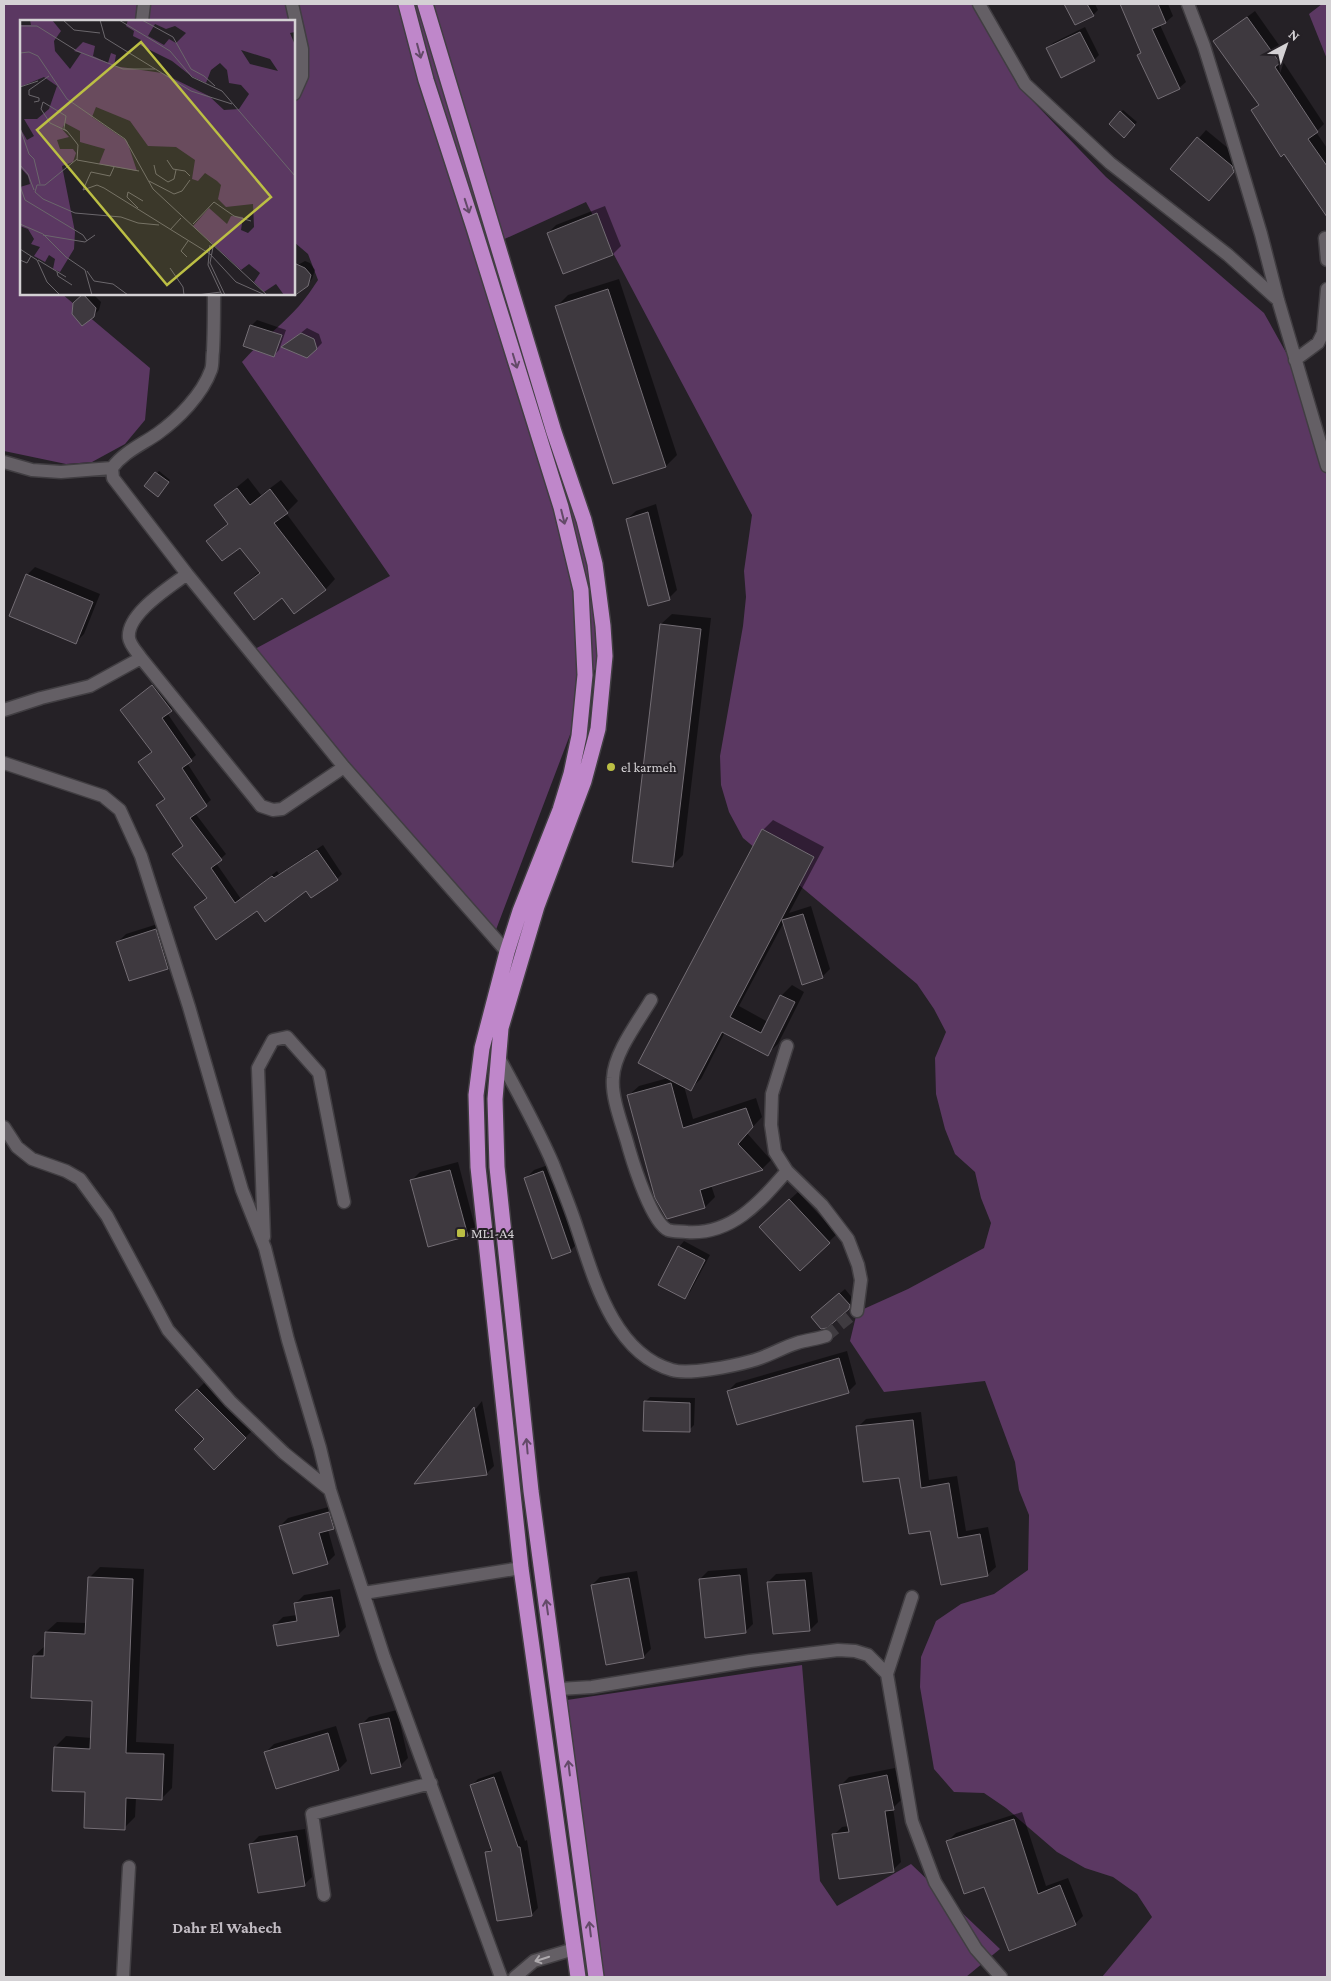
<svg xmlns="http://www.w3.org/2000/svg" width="1331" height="1981" font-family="'Crimson Pro',serif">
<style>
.green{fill:#5b3862}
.shadow{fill:#0007}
.building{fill:#3e393f;stroke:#736d74}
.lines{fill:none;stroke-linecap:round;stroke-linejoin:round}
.minor-tunnel{stroke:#3f3b40;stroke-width:12;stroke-dasharray:12 6;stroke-linecap:butt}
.minor-casing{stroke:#413e42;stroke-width:15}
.motorway-casing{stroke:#413e42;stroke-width:18}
.minor{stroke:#645f65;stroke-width:12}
.motorway{stroke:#bf87ca;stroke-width:15}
.oneway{stroke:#634a68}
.oneway2{stroke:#ada9ad}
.poi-dot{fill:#bcbf44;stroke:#252126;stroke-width:2}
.labels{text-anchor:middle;stroke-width:4;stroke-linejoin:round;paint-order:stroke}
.poi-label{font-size:14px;fill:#d4d1d4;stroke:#252126;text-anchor:start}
.quarter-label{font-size:16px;font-weight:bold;fill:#c2bcc3;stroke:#252126}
.inset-road{fill:none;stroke:#6b676c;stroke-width:1}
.view{fill:#bcbf44;fill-opacity:0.15;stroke:#bcbf44;stroke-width:2.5}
.inset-edge{fill:none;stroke:#d4d1d4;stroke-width:2.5}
</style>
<rect width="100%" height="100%" fill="#252126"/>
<path class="green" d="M4,4H980L1022,90L1106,177L1264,313L1293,365L1327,456V1977H1102L1152,1917L1137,1894L1113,1877L1085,1868L1057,1852L1006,1808L984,1793L954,1792L934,1769L920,1687L921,1657L936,1621L961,1604L994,1594L1028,1570L1029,1515L1019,1490L1015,1462L985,1381L884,1392L850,1341L857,1312L908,1289L984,1248L991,1223L981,1198L975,1172L955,1154L945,1129L936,1094L935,1058L946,1032L934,1009L917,984L743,838L729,812L721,785L720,756L743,626L746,597L744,571L752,515L586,202L489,246L501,274L567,461L598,619L601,653L494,935L251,651L390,576L242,362C260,341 281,326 299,306C306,298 312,289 318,280L308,254L294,242V21H21V294H62L150,368L145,420L125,444L92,462L66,464L4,451Z
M1322,4H1327V59L1309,14Z
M802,1665L820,1881L837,1906L911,1864L1000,1949L966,1977H604L567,1700Z"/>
<path class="shadow" d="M1065,4H1095L1098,10L1093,15L1075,24Z
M1122,4H1168L1173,16L1166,22L1160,25L1186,82L1179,88L1139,55L1142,52Z
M1255,11L1286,55L1282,60L1324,124L1316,132L1327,148V206L1323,209L1285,153L1252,111L1260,103L1215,41Z
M1085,27L1099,55L1094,60L1048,48L1053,43Z
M1123,110L1137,122L1124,136L1110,124Z
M1206,130L1240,158L1241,163L1209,200L1172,169Z
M605,206L621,246L613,254L564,273L548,233L556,225Z
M305,261L310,263L315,270L312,279L300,290L294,287V267Z
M619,279L677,455L666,466L614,483L557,306L568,295Z
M84,294H93L101,302L99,310L93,316L74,304Z
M257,320L286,330L279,350L274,355L245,345L252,325Z
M307,328L319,334L322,343L317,348L283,347Z
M159,471L170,480L160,493L146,486Z
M248,478L261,495L281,480L298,501L286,513L335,579L325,590L282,597L235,593L260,571L240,546L208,541L228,523L215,505Z
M656,504L677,590L669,598L627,519L636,511Z
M35,567L100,594L84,634L76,642L27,575Z
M672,614L711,618L683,855L672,866L661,624Z
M158,681L176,705L167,713L196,755L187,763L211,800L195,813L226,854L216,863L241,899L277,871L279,874L323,845L342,874L337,879L306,889L257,910L195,907L207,897L184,845L158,805L165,798L140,762L153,751L127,705Z
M773,820L824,847L789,913L811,906L830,969L822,977L784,922L739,1006L768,1022L781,996L792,985L804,992L778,1044L767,1054L725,1032L701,1079L690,1089L684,1086L693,1119L756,1098L762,1117L747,1133L771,1160L762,1169L711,1185L715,1197L705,1207L629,1095L639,1086L668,1078L763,830Z
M164,922L176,960L168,968L130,980L118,942L126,934Z
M458,1162L475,1227L467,1235L412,1180L420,1172Z
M551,1164L578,1243L570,1251L526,1178L534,1170Z
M798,1192L837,1234L800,1269L769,1219Z
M684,1241L710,1255L690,1292L685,1297L679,1247Z
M845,1289L854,1300L848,1308L818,1312Z
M847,1351L856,1384L848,1392L728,1391L736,1383Z
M205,1382L253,1430L214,1468L206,1439L177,1410Z
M650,1397L695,1398L694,1425L689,1430L645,1402Z
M482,1401L494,1466L486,1474L417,1482Z
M921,1412L929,1480L957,1476L966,1531L988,1527L996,1567L987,1575L931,1529L901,1477L858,1427L866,1419Z
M336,1505L342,1520L334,1528L328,1530L335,1555L327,1563L280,1526L288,1518Z
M100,1567L144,1569L136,1742L174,1744L172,1788L161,1799L136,1798L135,1817L124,1828L86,1791L55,1747L66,1736L92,1738L94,1700L34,1656L46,1645V1632L57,1622L87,1623L89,1578Z
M747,1568L753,1624L745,1632L700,1579L708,1571Z
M637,1571L651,1649L643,1657L592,1585L600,1577Z
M812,1572L818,1622L810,1630L768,1582L776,1574Z
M340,1589L346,1627L338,1635L275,1625L283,1617L297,1615L296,1603L304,1595Z
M397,1710L408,1758L400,1766L361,1725L369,1717Z
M336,1726L347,1761L339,1769L266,1752L274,1744Z
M895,1768L901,1800L893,1808L901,1862L893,1870L834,1835L842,1827L849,1826L841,1785L849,1777Z
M501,1771L525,1841L527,1840L538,1908L531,1915L486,1853L492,1847L471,1786L478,1779Z
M1022,1812L1046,1886L1068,1878L1083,1916L1075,1924L985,1886L948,1841L956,1833Z
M305,1829L312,1877L304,1885L251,1844L259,1836Z"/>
<path class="building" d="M1064,4H1087L1094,16L1075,25Z
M1120,4H1158L1166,23L1152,29L1180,89L1158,99L1137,55L1141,53Z
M1247,17L1280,63L1275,67L1318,132L1308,139L1327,166V217L1284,154L1281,157L1251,110L1259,105L1213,41Z
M1080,32L1095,61L1061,78L1046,48Z
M1120,111L1135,125L1124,138L1109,124Z
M1197,137L1232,166L1234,172L1209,201L1170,169Z
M597,213L613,255L563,274L547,233Z
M294,263L305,268L311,275L308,286L294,296Z
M608,289L666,467L613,484L555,306Z
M83,294L96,308L94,317L82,326L72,314L73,303Z
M250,325L282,335L274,357L243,346Z
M301,333L314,339L317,349L307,358L281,347Z
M155,472L169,482L158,497L144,486Z
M237,488L250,505L270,489L288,513L274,523L326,590L294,614L282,598L254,620L234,593L260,573L240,548L222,561L206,541L228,524L214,505Z
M648,512L670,600L648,606L626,519Z
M26,574L93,602L76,644L9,616Z
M660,624L701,629L673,867L632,862Z
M152,685L172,711L162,718L192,761L182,768L207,806L190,818L222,860L211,868L235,903L272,876L274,878L317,850L338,880L311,898L306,891L265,922L257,911L216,940L194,907L207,898L172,854L183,846L156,805L165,799L138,762L152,752L120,710Z
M762,829L814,857L730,1017L761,1033L780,995L795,1002L768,1056L722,1032L691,1091L638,1063Z
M803,914L823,978L802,985L782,920Z
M156,929L168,969L129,981L116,942Z
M671,1083L683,1128L746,1108L753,1127L738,1144L763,1170L700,1190L705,1208L667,1219L655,1198L627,1095Z
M450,1170L468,1236L428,1247L410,1180Z
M543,1171L571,1252L552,1259L524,1178Z
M789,1199L830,1243L800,1271L759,1227Z
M678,1246L705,1260L685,1299L658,1285Z
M839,1293L850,1305L849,1309L827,1328L821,1329L811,1317Z
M839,1358L849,1393L737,1425L727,1391Z
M197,1389L246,1438L214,1470L194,1449L204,1439L175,1410Z
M644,1401L690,1403V1432L643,1431Z
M474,1407L487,1475L414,1484Z
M913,1420L921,1488L949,1483L958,1538L980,1534L988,1576L941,1585L930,1531L909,1534L899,1478L863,1482L856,1426Z
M329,1512L334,1529L319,1533L328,1564L293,1574L279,1526Z
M740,1575L746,1633L705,1638L699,1579Z
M88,1577L133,1579L126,1753L164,1754L162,1800L126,1798L125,1830L84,1828L85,1792L52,1791L54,1747L90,1749L92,1701L31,1698L33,1656H44L45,1632L85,1634Z
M629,1578L644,1658L606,1665L591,1585Z
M805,1580L810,1631L773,1634L767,1582Z
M332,1597L339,1636L277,1646L273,1625L297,1621L294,1603Z
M389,1718L401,1767L371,1774L359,1724Z
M328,1733L339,1770L276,1789L264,1752Z
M887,1775L894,1810L885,1811L894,1872L839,1879L832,1834L849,1832L839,1785Z
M494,1777L518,1847H520L532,1916L497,1921L485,1852L492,1851L470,1785Z
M1014,1819L1038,1894L1060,1885L1076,1925L1009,1951L984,1887L964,1894L946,1841Z
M297,1836L305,1886L258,1893L249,1844Z"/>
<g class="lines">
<path class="minor-tunnel" d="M826,1336L857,1311"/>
<defs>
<path id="minor" d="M292,4L302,49V76L294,94
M979,4L1025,84L1110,163L1228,255L1278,300
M1188,4L1204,46L1222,104L1261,234L1278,300L1327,466
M142,21L144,4
M1325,238L1327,260
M214,294C214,313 214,332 213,351C212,357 213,365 211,370C202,395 178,419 157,434C141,445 124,452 112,468L113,478L187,574L344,767L507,952
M1295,360L1318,343L1323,333L1327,289
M4,462L32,470L61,472L112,468
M141,658C137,652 130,645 129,638C126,614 170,587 187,574
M4,710L41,698L90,686L141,658L261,806L273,810L282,809L344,767
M4,763L103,796L120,810L141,856L189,1007L242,1190L265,1248L288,1340L320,1448L330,1490L384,1657L501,1977
M651,1000C638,1022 614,1053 613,1078C611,1099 624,1129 629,1149C634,1166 652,1223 668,1230C673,1232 682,1231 687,1232C732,1235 760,1202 787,1171
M787,1046L772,1094L771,1125L775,1152L787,1171L822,1205L848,1239L858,1265L861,1280L857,1311
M498,1056C517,1091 537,1127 553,1164C561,1185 570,1206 577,1228C594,1278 613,1353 672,1370C689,1375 733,1366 751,1361C767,1357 781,1348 797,1343C806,1340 817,1339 826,1336
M4,1127L17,1147L32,1159L66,1171L80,1179L107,1216L168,1330L230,1401L284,1453L330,1490
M264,1237L258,1068L273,1040L287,1037L319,1073L344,1202
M364,1593L521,1568
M887,1674L912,1597
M559,1689L592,1687L750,1661L838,1650L855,1651L868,1655L887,1674L912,1821L935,1882L976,1949L1001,1977
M324,1895L312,1814L431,1783
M123,1977L129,1867
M515,1977L534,1961L574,1949"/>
<path id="motorway" d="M406,4L426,80L474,228L561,507L581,590L585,675L579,736L571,774L560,810L520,911L507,952L482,1048L476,1095L478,1167L521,1568L578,1977
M425,4L554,432L584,520L595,564L603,626L605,656L598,729L584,781L537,906L513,987L501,1028L495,1099L497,1167L531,1491L596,1977"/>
</defs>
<use href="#minor" class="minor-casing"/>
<use href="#motorway" class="motorway-casing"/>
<use href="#minor" class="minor"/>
<use href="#motorway" class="motorway"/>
</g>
<defs><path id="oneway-shaft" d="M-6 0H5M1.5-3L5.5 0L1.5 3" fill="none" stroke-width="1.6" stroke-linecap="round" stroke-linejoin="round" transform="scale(1.25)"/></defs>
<g class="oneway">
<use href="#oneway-shaft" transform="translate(419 51) rotate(75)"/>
<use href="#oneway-shaft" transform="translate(467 206) rotate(72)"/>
<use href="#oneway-shaft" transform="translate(515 361) rotate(73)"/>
<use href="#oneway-shaft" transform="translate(563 517) rotate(76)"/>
<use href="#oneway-shaft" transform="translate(527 1446) rotate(-95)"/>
<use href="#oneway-shaft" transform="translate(547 1607) rotate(-98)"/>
<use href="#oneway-shaft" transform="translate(569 1768) rotate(-97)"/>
<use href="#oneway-shaft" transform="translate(590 1929) rotate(-97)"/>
</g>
<use class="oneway2" href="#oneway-shaft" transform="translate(542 1959) rotate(162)"/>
<g class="poi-dot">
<circle cx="611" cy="767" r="5"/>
<rect x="456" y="1228" width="10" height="10" rx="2.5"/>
</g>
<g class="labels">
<g class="poi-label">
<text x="621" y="772">el karmeh</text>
<text x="471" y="1238">ML1-A4</text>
</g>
<g class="quarter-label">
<text x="227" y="1933">Dahr El Wahech</text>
</g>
</g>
<g transform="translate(20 20)">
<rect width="275" height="275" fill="#252126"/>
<path d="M10,0H32L41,11L34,21L35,31L50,49L61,33L54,31L63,22L75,26L73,36L88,43L91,33L96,35L94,46L142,53L189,76L204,90L219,89L229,74L221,65L209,63L207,50L200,43L191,50L186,63L171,56L152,41L120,25L121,20L113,16L114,11L106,6L108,0L275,1V12L270,13L275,25V275H264L256,264L244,272L234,262L240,253L229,244L221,250L173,206L189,188L207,204L211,196L223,197L221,210L228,213L234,207L233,184L206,187L198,179L201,165L197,161L185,153L178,161L172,159L175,140L156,127L128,126L110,101L76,87L72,97L107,121L117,151L79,144L85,129L60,122V111L45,103L42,109L49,117L37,120L40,129H53L56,133L53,142L42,146L55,212L54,229L40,252L33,249L35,239L29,235L25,242L14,236L20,227L11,224L14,219L8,209L0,206V167L10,164L8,156L0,147V108L7,120L14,116L4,99H17L29,89L37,66L24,57L0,67V5H11ZM135,4L146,9L155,6L166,13L156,23L149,19L144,25L128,16ZM221,30L250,39L258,51L230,44Z" fill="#5b3862" fill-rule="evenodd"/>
<path class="inset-road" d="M43,0L54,10L80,13M80,0L85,18L171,71L212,84M99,0L150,31L172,57L202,71L275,156M122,0L153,17L171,49L184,56L195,66M0,6H17L57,31L103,49H135M0,33L9,32L18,36L47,79L105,119L133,169L247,275M0,67L18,61M14,82L19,81V78L9,75V70L29,56M0,108L9,134L14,139L20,164M47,111L30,103L21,89L23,82L46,96L44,108V109L47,111L55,121L58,125L57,140L119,151M57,139L25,165H17L15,172L23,179L55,193L101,197L118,203L139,205M147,140L153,149L165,151L170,156M0,145L8,154L14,170M134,145L136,154L148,162L154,159L156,150M94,147L90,156L71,152L63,170L77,165L84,168L190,234L216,262L243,274M129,161L154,174L162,171L170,160M0,166L5,180L63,215L67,221M118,188L107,177L108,172L123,181M0,204L23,214L46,237L65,250L72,275M173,204L194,182L214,196L231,201M150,210L161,198M23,215L65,222L75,215M190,225L188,245L202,275M193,227L190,243L205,275M0,229L17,240L27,262L40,275M167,237L161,231L168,221M0,240L7,243L11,236M18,240L46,257M150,248L163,267L164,275M67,251L74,261L93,264L108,275M37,252L38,256L52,265M177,275L201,272"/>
<path class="view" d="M121,22L251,177L147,265L17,110Z"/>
<rect width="275" height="275" class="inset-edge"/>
</g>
<rect width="1331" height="1981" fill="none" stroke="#d4d1d4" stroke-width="10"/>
<g transform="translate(1286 45) rotate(40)" stroke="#252126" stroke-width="4" paint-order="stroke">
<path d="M0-4L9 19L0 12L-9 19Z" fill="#d4d1d4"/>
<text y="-8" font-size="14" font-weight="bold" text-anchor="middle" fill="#d4d1d4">N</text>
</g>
</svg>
